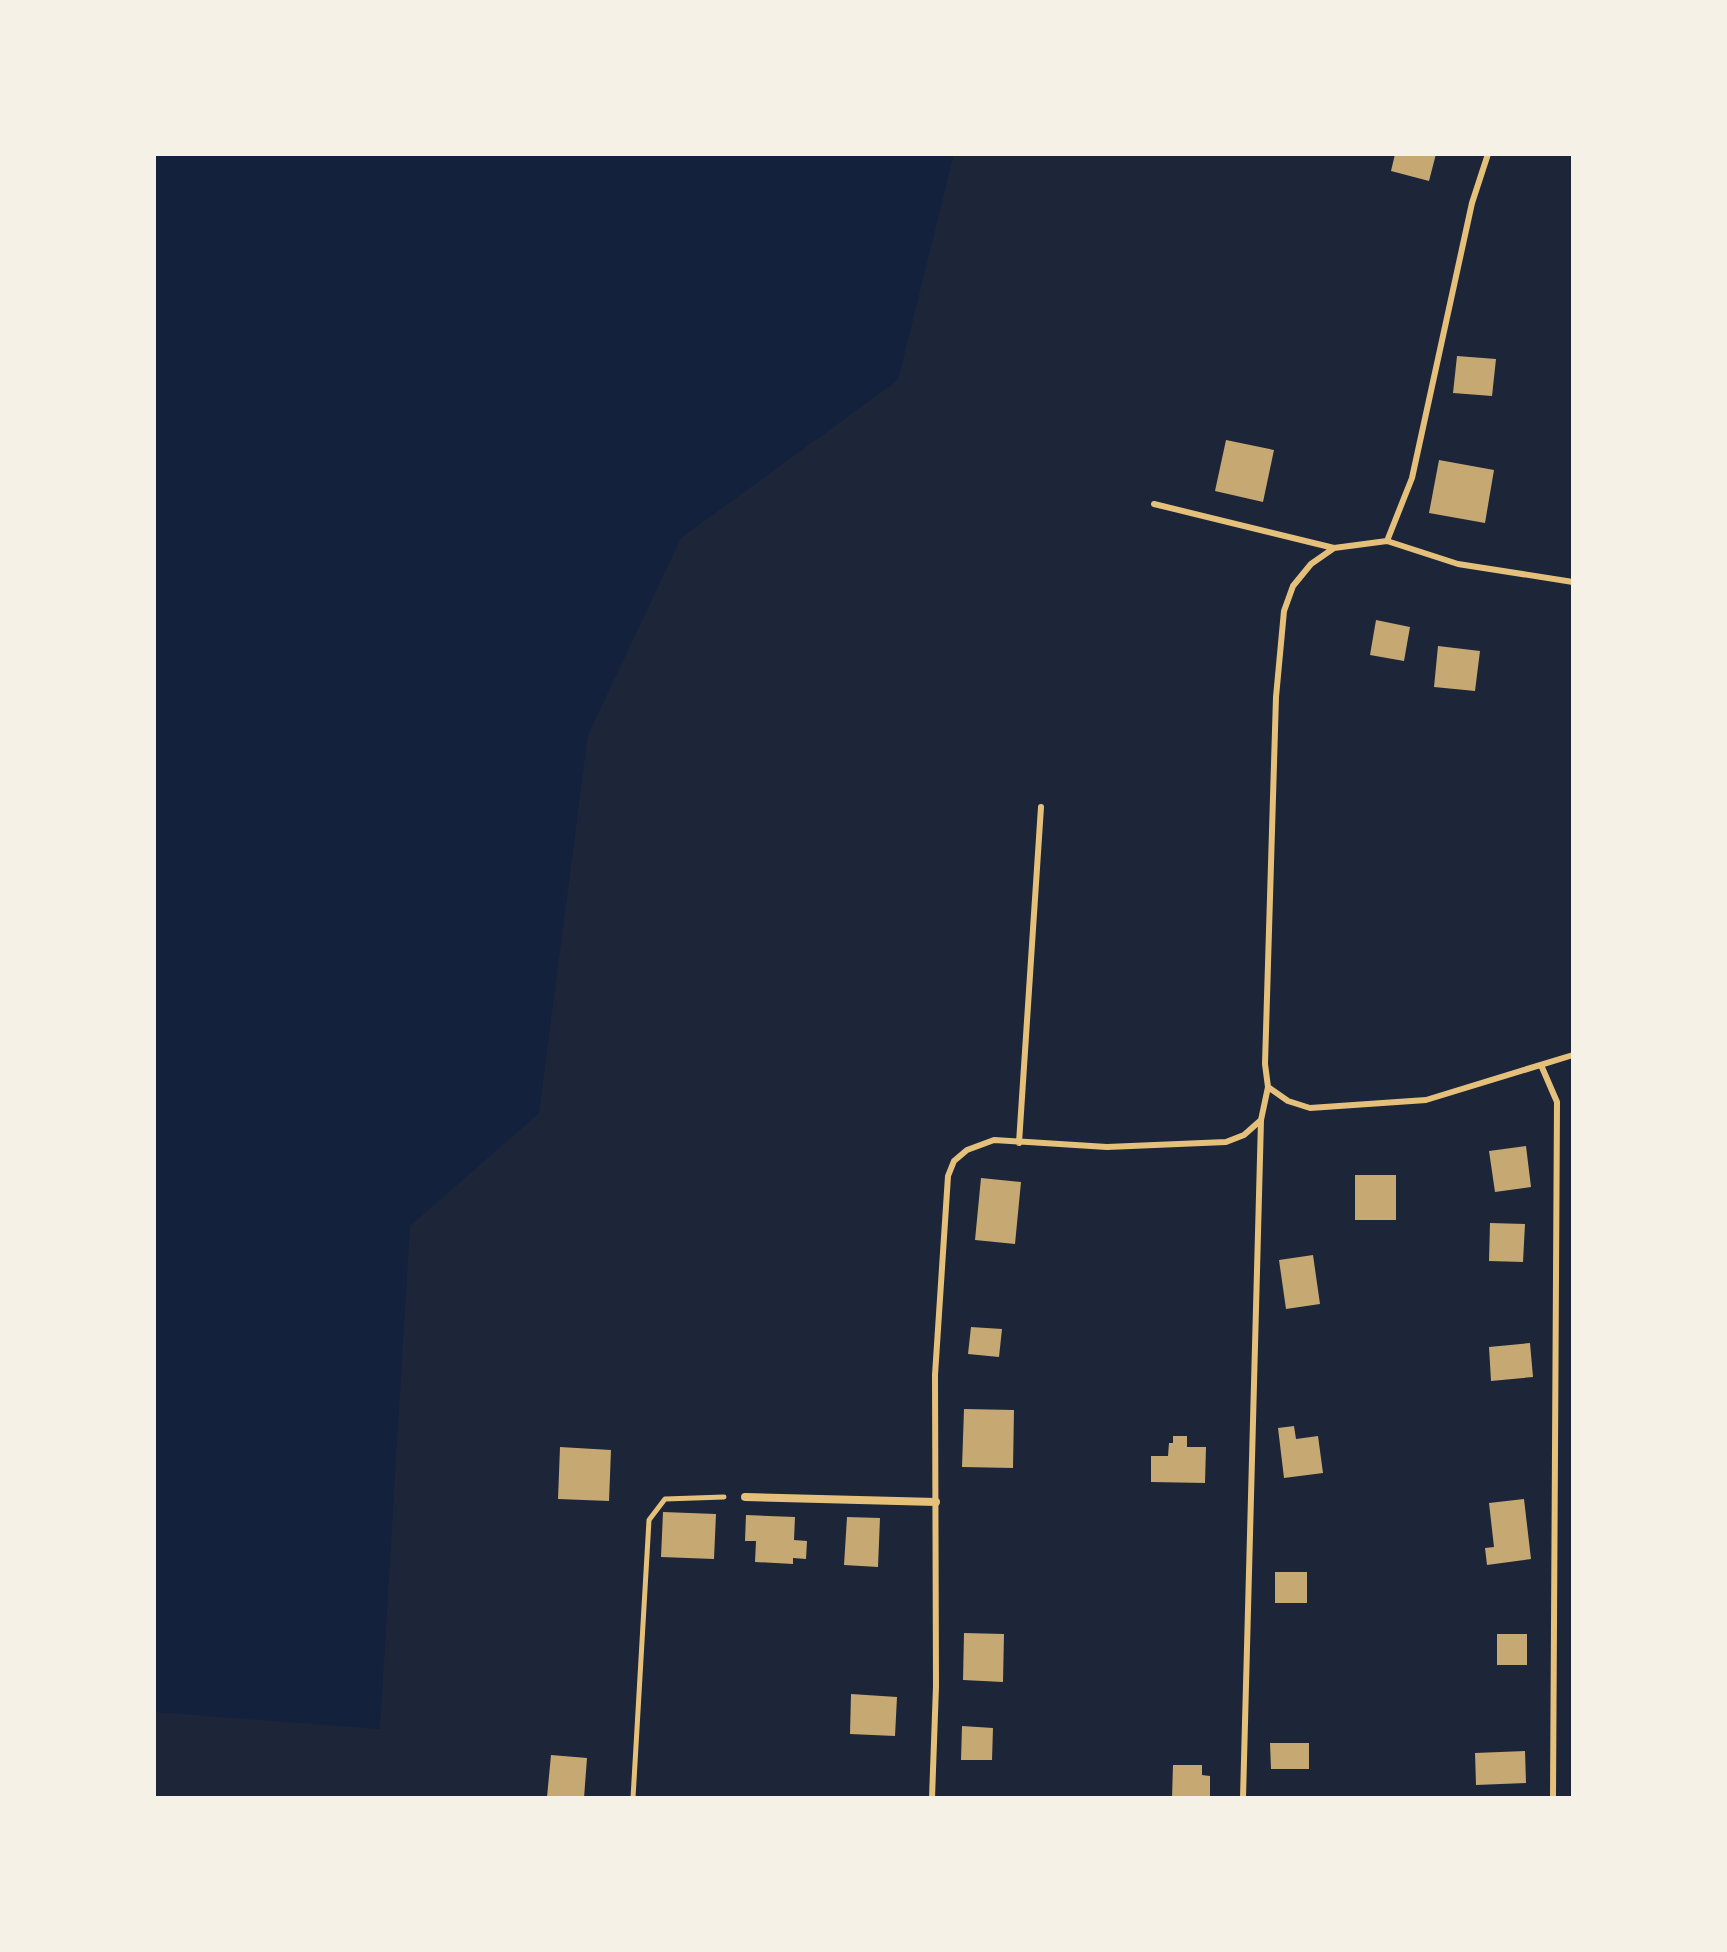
<svg xmlns="http://www.w3.org/2000/svg" width="1727" height="1952" font-family="Ubuntu,sans-serif">
<style>
.green{fill:#1d2539}
.building{fill:#c6a872}
.lines{fill:none;stroke-linecap:round;stroke-linejoin:round}
.path{stroke:#e5c07b;stroke-width:5}
.service{stroke:#e5c07b;stroke-width:6}
.minor{stroke:#e5c07b;stroke-width:8}
</style>
<rect width="100%" height="100%" fill="#14213d"/>
<path class="green" d="M954,154H1573V1798H154V1712L380,1729L410,1226L539,1113L588,735L681,538L898,380Z"/>
<path class="building" d="M1395,154H1436L1429,181L1391,171Z
M1457,356L1496,359L1492,396L1453,393Z
M1226,440L1274,450L1263,502L1215,491Z
M1439,460L1494,470L1485,523L1429,513Z
M1376,620L1410,627L1404,661L1370,655Z
M1438,646L1480,651L1475,691L1434,687Z
M1526,1146L1531,1187L1495,1192L1489,1151Z
M1355,1175H1396V1220H1355Z
M981,1178L1021,1182L1015,1244L975,1240Z
M1490,1223L1525,1224L1523,1262L1489,1261Z
M1313,1255L1320,1304L1286,1309L1279,1260Z
M971,1327L1002,1329L999,1357L968,1354Z
M1530,1343L1533,1377L1491,1381L1489,1347Z
M964,1409L1014,1410L1013,1468L962,1467Z
M1294,1426L1296,1439L1318,1436L1323,1473L1284,1478L1278,1428Z
M1173,1436H1187V1447H1206L1205,1483L1151,1482V1456H1168L1169,1443H1173Z
M560,1447L611,1450L609,1501L558,1499Z
M1524,1499L1531,1559L1487,1565L1485,1548L1494,1547L1489,1503Z
M663,1512L716,1514L714,1559L661,1557Z
M746,1515L795,1517L794,1540L807,1541L806,1559L793,1558V1564L755,1562L756,1541H745Z
M847,1517L880,1518L878,1567L844,1565Z
M1275,1572H1307V1603H1275Z
M964,1633L1004,1634L1003,1682L963,1680Z
M1497,1634H1527V1665H1497Z
M851,1694L897,1697L895,1736L850,1734Z
M962,1726L993,1728L992,1760H961Z
M1270,1743H1309V1769H1271Z
M1525,1751L1526,1783L1476,1785L1475,1753Z
M551,1755L587,1758L584,1798L547,1797Z
M1173,1765H1202V1775L1210,1776V1798H1172Z"/>
<g class="lines">
<path class="path" d="M633,1798L649,1520L665,1499L724,1497"/>
<path class="service" d="M1154,504L1334,548
M1387,541L1412,478L1472,203L1488,154
M1541,1065L1557,1102L1553,1798
M1268,1087L1288,1101L1310,1108L1426,1100L1573,1055
M1019,1143L1041,807
M932,1798L936,1686L935,1375L948,1176L954,1161L967,1150L994,1140L1107,1147L1226,1142L1244,1135L1261,1120
M1243,1798L1261,1120L1268,1087L1265,1064L1276,697L1284,611L1293,586L1311,564L1334,548L1387,541L1458,564L1573,582"/>
<path class="minor" d="M745,1497L936,1502"/>
</g>
<rect width="1727" height="1952" fill="none" stroke="#f6f1e7" stroke-width="312"/>
</svg>
